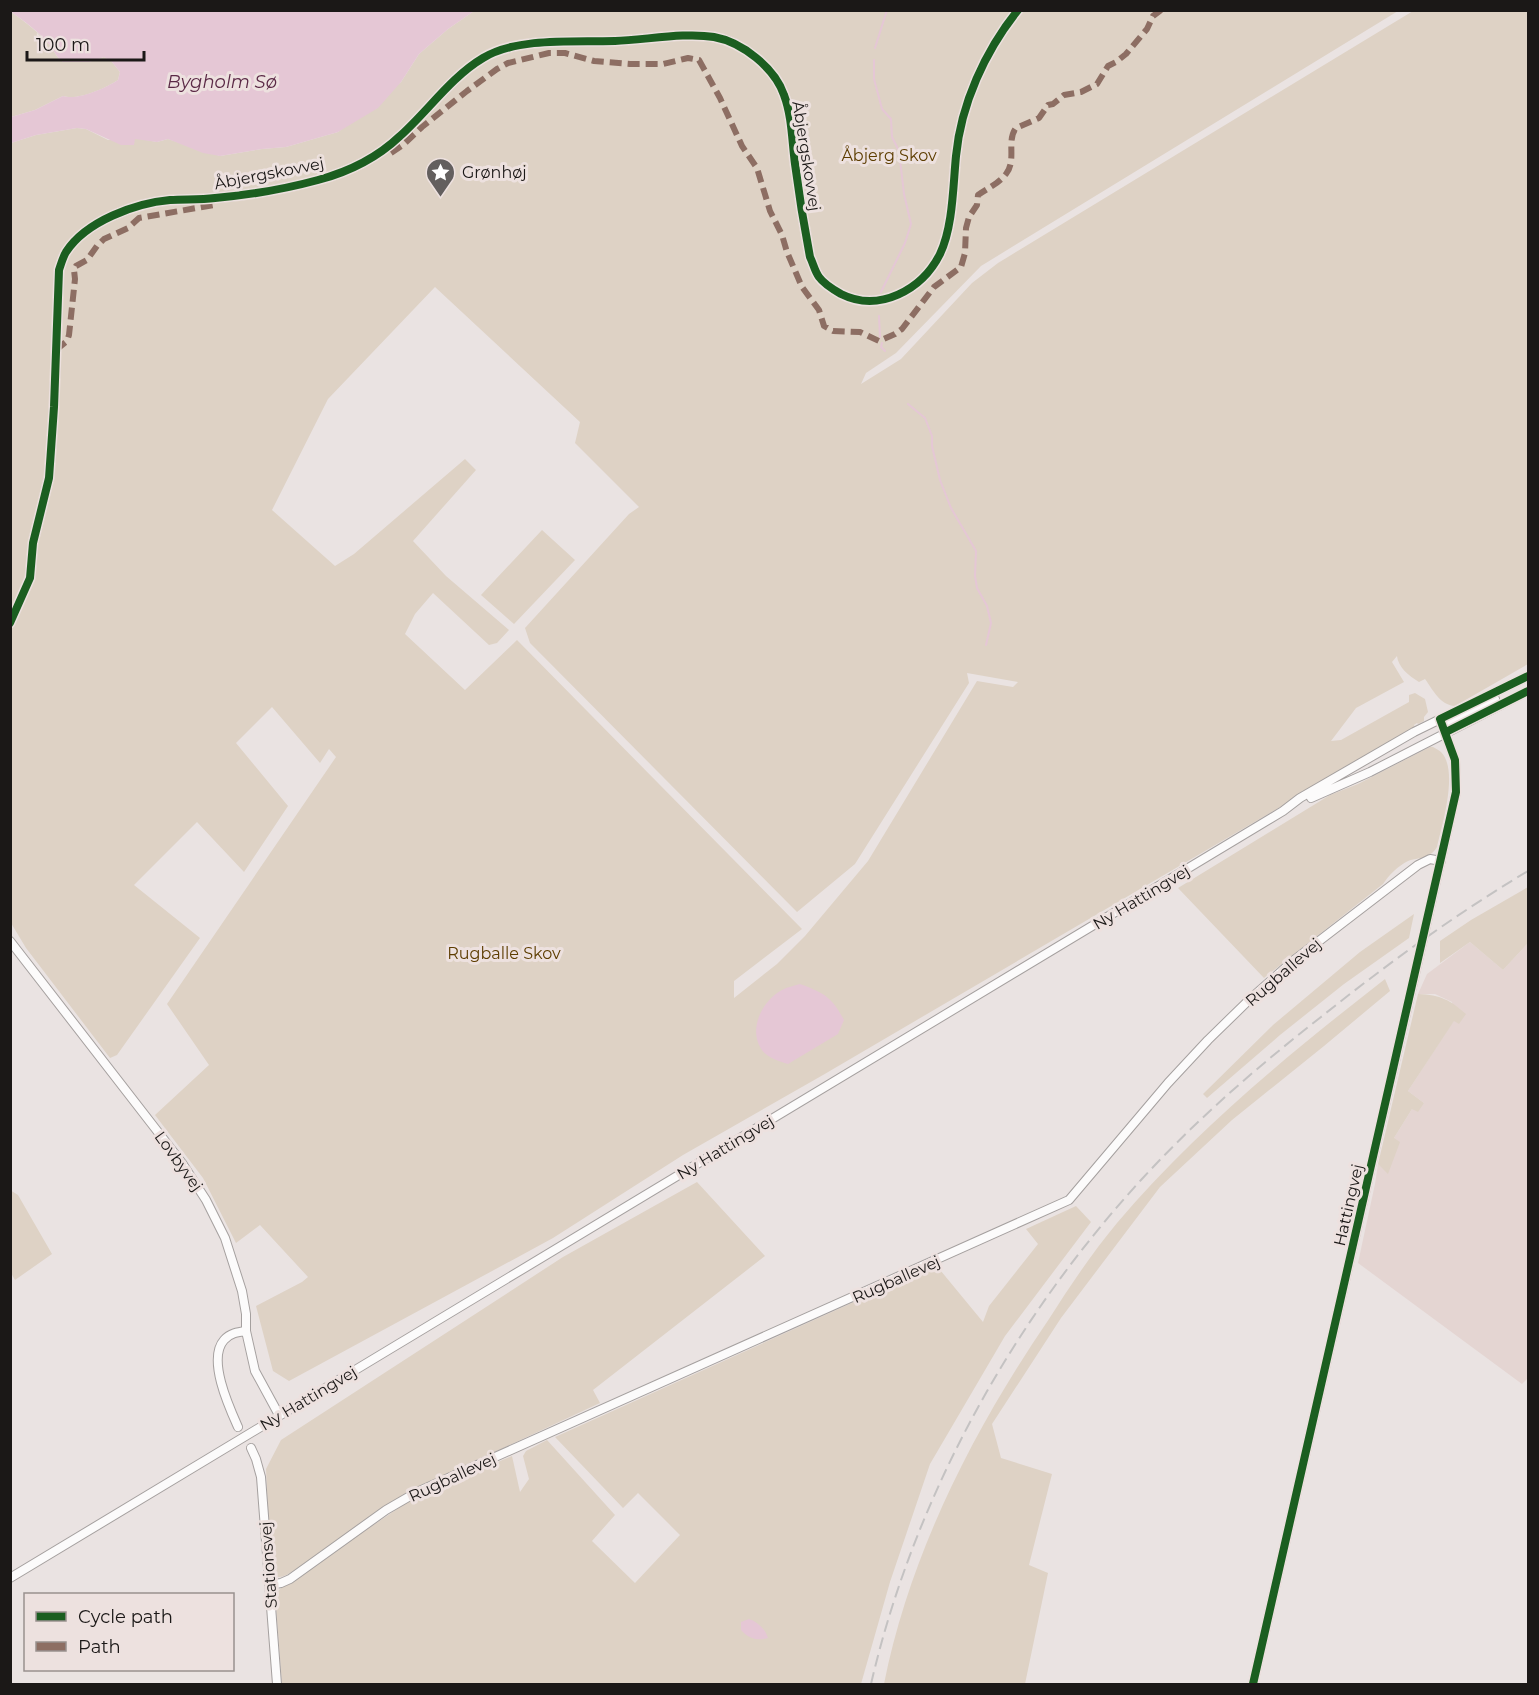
<svg xmlns="http://www.w3.org/2000/svg" width="1539" height="1695" font-family="Montserrat,sans-serif">
<style>
.built{fill:#e4d5d2}
.green{fill:#ded2c5;fill-rule:evenodd}
.water{fill:#e5c7d5}
.lines{fill:none;stroke-linecap:round;stroke-linejoin:round}
.stream{stroke:#e5c7d5;stroke-width:2}
.minor-casing{stroke:#a5a09f;stroke-width:10}
.minor{stroke:#fcfbfb;stroke-width:8}
.rail{stroke:#c4c2c2;stroke-width:2;stroke-dasharray:12 6;stroke-linecap:butt}
.minor-bridge-casing{stroke:#a5a09f;stroke-width:10;stroke-linecap:butt}
.minor-bridge{stroke:#fcfbfb;stroke-width:8}
.quiet{stroke:#8d6e63;stroke-width:6;stroke-dasharray:12 6;stroke-linecap:butt}
.cycleway-casing{stroke:#ede1df;stroke-width:11}
.cycleway{stroke:#1b5e20;stroke-width:8}
.labels{text-anchor:middle;stroke-width:6;stroke-linejoin:round;paint-order:stroke}
.park-label{font-size:16px;fill:#5d3d00;stroke:#ede1df}
.street-label{font-size:16px;fill:#1b1817;stroke:#ede1df}
.poi-label{font-size:16px;fill:#1b1817;stroke:#ede1df;text-anchor:start}
.water-label{font-size:18px;font-style:italic;fill:#5b2946;stroke:#ede1df}
</style>
<rect width="100%" height="100%" fill="#eae3e2"/>
<path class="built" d="M1470,942L1503,970L1528,943V1378L1522,1384L1358,1263L1375,1184L1378,1164L1388,1173L1394,1138L1412,1109L1424,1103L1408,1091L1454,1020L1452,1002L1435,994H1418L1427,974Z"/>
<path class="green" d="M10,11C24,21 37,31 48,43C54,50 56,57 63,62H89L104,57L112,62L120,72L118,80C106,88 78,101 63,96L35,110L11,117Z
M474,11H1398L981,266L896,353L866,373L861,384L901,359L972,283L998,263L1413,11H1528V664L1455,706C1440,705 1433,690 1425,679L1419,682C1409,676 1398,667 1397,656L1392,662L1404,682L1356,708L1331,741L1341,740L1409,702V695L1415,693L1425,699L1428,712L1424,717V721L1418,724L1417,723L1414,725L1415,728L823,1075L683,1155L553,1238L289,1381L273,1371L256,1306L302,1282L308,1277L260,1225L236,1243L203,1178L155,1115L209,1065L167,1004L336,757L329,749L320,763L272,707L236,743L288,806L244,872L197,822L134,885L200,938L117,1055L110,1058L26,948L11,923V143L36,135L77,128L86,129L108,140L135,138L157,142L168,139L220,156L262,149L286,147L338,132L401,82L419,54L448,29ZM435,287L580,422L575,443L639,507L629,514L525,628L530,643L797,912L855,864L969,683L967,673L1018,682L1013,687L977,681L868,861L805,936L777,964L734,998V981L802,929L517,640L465,690L405,634L415,614L433,593L489,645L497,643L509,630L446,576L413,541L476,470L465,459L354,554L335,566L272,510L328,399Z
M542,530L575,560L514,624L481,595Z
M1430,747H1433C1436,749 1439,750 1441,752C1459,770 1442,825 1437,847C1429,860 1419,857 1408,861C1398,866 1389,875 1383,884L1264,978L1178,888L1330,795L1358,784Z
M1528,887V943L1503,970L1470,942L1440,963V941L1471,920Z
M1414,914L1409,938L1344,984L1280,1035L1207,1098L1203,1094L1273,1025L1360,952Z
M1385,979L1390,991L1324,1046L1232,1120L1160,1187L1061,1318L992,1424L1001,1458L1052,1474L1029,1565L1048,1573L1025,1684H884C910,1553 974,1429 1049,1319C1070,1286 1092,1253 1117,1223C1195,1131 1290,1053 1385,979Z
M1418,994C1441,995 1450,1000 1466,1014L1459,1024L1454,1021L1408,1091L1424,1103L1418,1112L1412,1109L1394,1138L1400,1142L1388,1174L1378,1164Z
M697,1182L765,1256L593,1390L600,1403L411,1491L295,1570C286,1575 279,1581 271,1573L266,1469L281,1440L563,1257Z
M10,1190L18,1195L52,1254L15,1280L11,1273Z
M1076,1206L1091,1222L1005,1336L930,1464L890,1582L861,1684H282L275,1594L282,1587L412,1499L512,1456L520,1492L529,1479L523,1456L526,1451L547,1440L615,1515L592,1541L635,1583L680,1535L638,1493L623,1508L555,1437L936,1265L983,1322L989,1306L1038,1244L1026,1229Z"/>
<path class="water" d="M10,11L11,10L474,11L448,29L419,54L401,82L378,108L338,132L286,147L262,149L220,156L203,153L168,139L157,142L135,139L134,145H121L86,129L77,128L36,135L11,143V117L35,110L63,96C77,101 106,88 118,80L120,72L112,62L104,57L89,62H63C56,57 54,50 48,43C38,31 24,21 10,11Z
M800,984C824,993 832,997 844,1020L838,1034L788,1064C778,1061 765,1057 760,1047C749,1027 763,1000 782,990C787,987 794,986 800,984Z
M749,1619C758,1622 765,1629 768,1638C757,1641 749,1639 741,1630V1622Z"/>
<g class="lines">
<path class="stream" d="M875,48L887,10
M874,60V79L882,109L891,119L892,137L899,151L904,194L911,224L905,243L881,292
M879,316L880,337
M882,343L881,347L885,351
M908,404L925,418L932,436V446L940,480L951,508L976,551L975,576L977,588L987,606L991,623L986,645"/>
<defs>
<path id="minor" d="M10,623L30,578L33,543L49,478L54,407L59,270C61,264 63,257 66,252C86,221 136,203 170,200C185,199 200,200 215,198C249,195 285,189 318,180C348,172 378,157 400,136C428,111 451,77 483,58C517,37 576,42 615,41C645,40 686,32 714,37C742,42 775,68 784,95C792,116 792,141 795,164C799,195 804,226 810,257C813,263 815,272 819,277C824,284 834,290 841,294C879,313 922,290 940,254C953,227 953,186 956,156C961,104 985,51 1018,10
M1446,732L1448,724L1452,720L1495,699
M1311,798L1370,772L1528,691
M1429,912L1456,792L1455,760L1440,719
M10,941L182,1163L206,1200L225,1238L242,1291L246,1314V1331L255,1371L279,1415
M238,1427C229,1407 207,1359 224,1340C230,1333 238,1332 246,1331
M251,1448L256,1459L261,1477L277,1684
M10,1578L1283,811L1300,798L1414,732L1528,676
M269,1585L281,1583L290,1579L386,1510L417,1492L1069,1200L1168,1083L1208,1040L1249,1000L1293,961L1418,865L1430,859L1441,861
M1253,1684L1414,978"/>
</defs>
<use href="#minor" class="minor-casing"/>
<use href="#minor" class="minor"/>
<path class="rail" d="M871,1684C914,1498 1012,1321 1141,1180C1196,1120 1257,1067 1321,1017C1387,964 1456,914 1528,871"/>
<defs>
<path id="minor-bridge" d="M1414,978L1429,912"/>
</defs>
<use href="#minor-bridge" class="minor-bridge-casing"/>
<use href="#minor-bridge" class="minor-bridge"/>
<path class="quiet" d="M391,153L403,145L422,127L467,91L497,69L508,63L549,53H565L594,61L630,64H663L688,58L699,60L720,98L742,146L757,168L770,211L782,235L787,252L802,287L819,310L824,326L833,331L860,332L879,341L895,334L902,329L934,287L961,267L965,253L966,228L969,217L977,205L978,195C988,188 998,184 1006,174C1017,160 1006,141 1016,128L1039,118L1048,105L1053,104L1064,95L1081,92L1097,84L1108,66L1116,62L1126,54L1147,29L1153,16L1161,10
M56,350L67,341L69,335L75,279L74,270L76,266L87,260L97,246L104,239L128,228L139,218L214,205"/>
<defs>
<path id="cycleway" d="M10,623L30,578L33,543L49,478L54,407L59,270C61,264 63,257 66,252C86,221 136,203 170,200C185,199 200,200 215,198C249,195 285,189 318,180C348,172 378,157 400,136C428,111 451,77 483,58C517,37 576,42 615,41C645,40 686,32 714,37C742,42 775,68 784,95C792,116 792,141 795,164C799,195 804,226 810,257C813,263 815,272 819,277C824,284 834,290 841,294C879,313 922,290 940,254C953,227 953,186 956,156C961,104 985,51 1018,10
M1446,732L1528,691
M1253,1684L1456,792L1455,760L1440,719L1528,676"/>
</defs>
<use href="#cycleway" class="cycleway-casing"/>
<use href="#cycleway" class="cycleway"/>
</g>
<defs>
<symbol id="sight-pin" viewBox="-11 -11 22 30"><path d="M0 17L-7.5 6A9.5 9.5 0 1 1 7.5 6Z" fill="#635f5e" stroke="#ede1df"/><path d="M0-6L1.8-2.2L6-1.7L2.9 1.2L3.7 5.4L0 3.3L-3.7 5.4L-2.9 1.2L-6-1.7L-1.8-2.2Z" fill="#fff"/></symbol>
</defs>
<g fill-rule="evenodd">
<use href="#sight-pin" x="424" y="156" width="33" height="45"/>
</g>
<g class="labels">
<g class="park-label">
<text x="889" y="161">Åbjerg Skov</text>
<text x="504" y="959">Rugballe Skov</text>
</g>
<g class="street-label">
<text transform="translate(807 156) rotate(81)" y="6">Åbjergskovvej</text>
<text transform="translate(269 173) rotate(-11)" y="6">Åbjergskovvej</text>
<text transform="translate(1141 897) rotate(-31)" y="6">Ny Hattingvej</text>
<text transform="translate(1283 972) rotate(-41)" y="6">Rugballevej</text>
<text transform="translate(725 1147) rotate(-31)" y="6">Ny Hattingvej</text>
<text transform="translate(179 1161) rotate(54)" y="6">Lovbyvej</text>
<text transform="translate(1348 1205) rotate(-77)" y="6">Hattingvej</text>
<text transform="translate(896 1279) rotate(-24)" y="6">Rugballevej</text>
<text transform="translate(308 1398) rotate(-31)" y="6">Ny Hattingvej</text>
<text transform="translate(452 1477) rotate(-25)" y="6">Rugballevej</text>
<text transform="translate(268 1565) rotate(-94)" y="6">Stationsvej</text>
</g>
<g class="poi-label">
<text x="462" y="178">Grønhøj</text>
</g>
<g class="water-label">
<text x="222" y="88">Bygholm Sø</text>
</g>
</g>
<rect width="1539" height="1695" fill="none" stroke="#1b1817" stroke-width="24"/>
<rect x="24" y="1593" width="210" height="78" fill="#ede1df" stroke="#99918f" stroke-width="1.5"/>
<rect x="36" y="1612" width="30" height="9" fill="#1b5e20" stroke="#99918f" stroke-width="1.5"/>
<text x="78" y="1623" font-size="18" fill="#1b1817">Cycle path</text>
<rect x="36" y="1642" width="30" height="9" fill="#8d6e63" stroke="#99918f" stroke-width="1.5"/>
<text x="78" y="1653" font-size="18" fill="#1b1817">Path</text>
<path d="M27 51v9h117v-9" fill="none" stroke="#1b1817" stroke-width="3"/>
<text x="36" y="51" font-size="18" fill="#1b1817" stroke="#ede1df" stroke-width="4.5" paint-order="stroke">100 m</text>
</svg>
